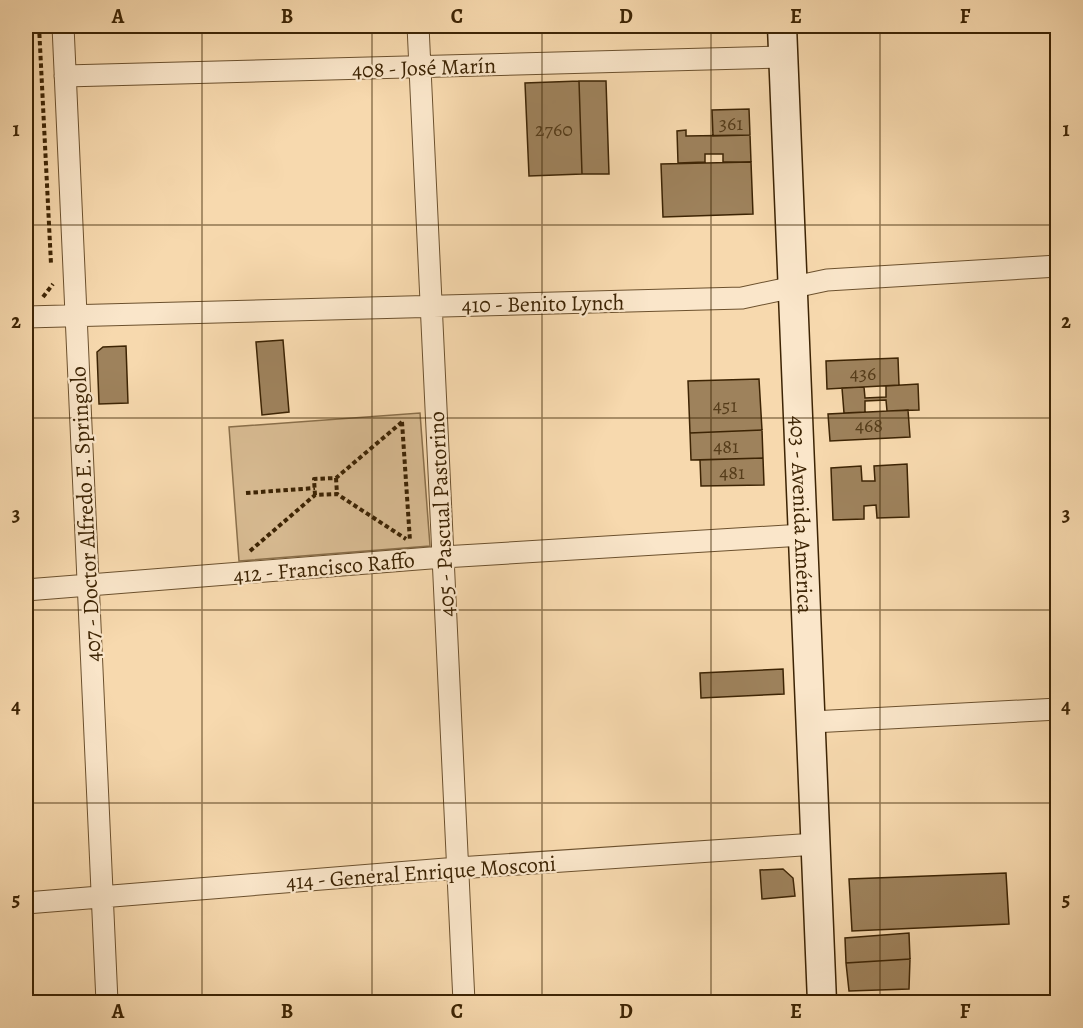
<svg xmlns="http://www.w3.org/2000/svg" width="1083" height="1028" font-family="Alegreya,serif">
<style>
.green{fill:#d7ba91;stroke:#8a6f4a;stroke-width:1.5}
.building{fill:#9e825c;stroke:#3d2404;stroke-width:1.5}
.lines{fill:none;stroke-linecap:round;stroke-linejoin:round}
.minor-casing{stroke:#6c512e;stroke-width:23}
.secondary-casing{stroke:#3d2404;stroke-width:31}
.path{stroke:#3d2404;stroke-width:4;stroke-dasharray:4.5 3;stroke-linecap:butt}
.minor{stroke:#fae6ca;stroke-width:21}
.secondary{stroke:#fae6ca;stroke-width:28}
.grid{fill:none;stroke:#3d2404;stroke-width:1.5;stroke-opacity:0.55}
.labels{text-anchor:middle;stroke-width:4.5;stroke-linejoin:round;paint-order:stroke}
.number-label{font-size:20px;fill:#553c1a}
.street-label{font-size:22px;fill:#3d2404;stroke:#fae6ca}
.neatline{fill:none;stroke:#3d2404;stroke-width:2}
.grid-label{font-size:20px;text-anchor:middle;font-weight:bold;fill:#3d2404}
</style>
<rect width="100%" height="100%" fill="#f7d9ae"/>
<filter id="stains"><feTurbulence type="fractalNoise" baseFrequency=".00333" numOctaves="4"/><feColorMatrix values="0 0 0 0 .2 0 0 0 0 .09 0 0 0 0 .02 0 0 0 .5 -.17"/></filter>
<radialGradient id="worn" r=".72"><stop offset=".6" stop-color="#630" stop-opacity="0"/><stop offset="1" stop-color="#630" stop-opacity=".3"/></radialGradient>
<path class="green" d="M420,413L430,546L239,561L229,427Z"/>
<path class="building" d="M668,26H741V28L669,31Z
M579,81H606L609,174H582Z
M579,81L582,174L529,176L525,83Z
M749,109L750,135L713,136L712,110Z
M686,130V136L750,135L751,162H723V154H705V162L678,163L677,131Z
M751,162L753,214L663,217L661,164Z
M283,340L289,412L262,415L256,342Z
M126,346L128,403L99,404L97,352L103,347Z
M898,358L899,385L827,389L826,361Z
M759,379L762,430L690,433L688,381Z
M918,384L919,410L887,411L886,400L865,401V412L844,413L842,388L864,387L865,398L886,397V386Z
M908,410L910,437L830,441L828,414Z
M762,430L763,458L691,460L690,433Z
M763,458L764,485L701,486L700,460Z
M907,464L909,517L877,518L876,505L864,506V519L833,520L831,468L861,466L862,481H875L874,466Z
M783,669L784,694L701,698L700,673Z
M783,869L793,878L795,896L762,899L760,870Z
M1006,873L1009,924L852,931L849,879Z
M909,933L910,959L846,963L845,938Z
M910,959L909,989L849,991L846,963Z"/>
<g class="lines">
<defs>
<path id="minor" d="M63,26L107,1002
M418,26L464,1002
M65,76L783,57
M26,317L742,298L827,280L1058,266
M26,590L443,557L803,535
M812,722L1058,709
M26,903L458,868L816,844"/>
<g id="secondary">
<path id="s1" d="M782,26L822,1002"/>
</g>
</defs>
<use href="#minor" class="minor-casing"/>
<use href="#secondary" class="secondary-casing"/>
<path class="path" d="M39,26L51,264
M43,297L53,284
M402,422L410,541
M336,478L337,494
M246,493L315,488
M315,495L314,479L336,478L402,422
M250,551L315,495L337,494L406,539"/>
<use href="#minor" class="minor"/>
<use href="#secondary" class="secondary"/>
</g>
<path class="grid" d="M202,26V1002M372,26V1002M542,26V1002M711,26V1002M880,26V1002M26,225H1058M26,418H1058M26,610H1058M26,803H1058"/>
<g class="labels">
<g class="number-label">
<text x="731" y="130">361</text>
<text x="554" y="136">2760</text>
<text x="863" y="380">436</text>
<text x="725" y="412">451</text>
<text x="869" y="432">468</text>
<text x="726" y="453">481</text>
<text x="732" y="479">481</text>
</g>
<g class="street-label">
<text transform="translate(424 67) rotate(-2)" y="8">408 - José Marín</text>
<text transform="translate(543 303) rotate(-1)" y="8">410 - Benito Lynch</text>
<text transform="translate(85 514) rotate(-93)" y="8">407 - Doctor Alfredo E. Springolo</text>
<text transform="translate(441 514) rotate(-93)" y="8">405 - Pascual Pastorino</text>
<text dy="8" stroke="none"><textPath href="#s1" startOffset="489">403 - Avenida América</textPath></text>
<text transform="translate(324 567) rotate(-5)" y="8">412 - Francisco Raffo</text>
<text transform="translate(421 872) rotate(-4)" y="8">414 - General Enrique Mosconi</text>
</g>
</g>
<rect width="1083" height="1028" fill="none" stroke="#f7d9ae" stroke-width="66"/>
<rect x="33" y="33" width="1017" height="962" class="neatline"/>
<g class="grid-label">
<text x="118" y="23">A</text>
<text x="287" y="23">B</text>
<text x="457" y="23">C</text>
<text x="626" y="23">D</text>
<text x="796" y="23">E</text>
<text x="965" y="23">F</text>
<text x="16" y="136">1</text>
<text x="1066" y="136">1</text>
<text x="16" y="328">2</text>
<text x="1066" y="328">2</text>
<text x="16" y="521">3</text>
<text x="1066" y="521">3</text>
<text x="16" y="713">4</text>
<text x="1066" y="713">4</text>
<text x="16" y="906">5</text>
<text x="1066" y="906">5</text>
<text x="118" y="1018">A</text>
<text x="287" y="1018">B</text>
<text x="457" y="1018">C</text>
<text x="626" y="1018">D</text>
<text x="796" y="1018">E</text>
<text x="965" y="1018">F</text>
</g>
<rect width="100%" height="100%" filter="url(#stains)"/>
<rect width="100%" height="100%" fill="url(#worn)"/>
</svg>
